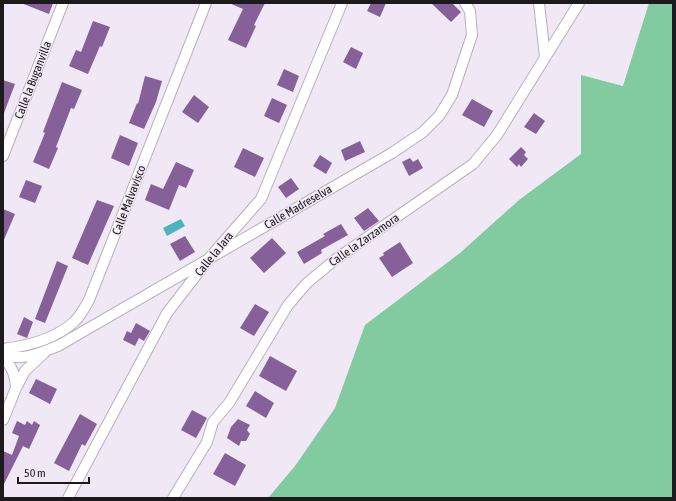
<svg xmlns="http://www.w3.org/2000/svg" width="676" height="501" font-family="'Asap Condensed',sans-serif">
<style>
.forest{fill:#82cba0}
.water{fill:#4cb4be}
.building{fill:#866099}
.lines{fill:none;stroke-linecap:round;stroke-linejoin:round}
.street-casing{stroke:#b8b0bc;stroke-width:12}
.street{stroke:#fff;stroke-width:10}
.labels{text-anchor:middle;stroke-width:3;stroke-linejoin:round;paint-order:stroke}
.street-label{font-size:12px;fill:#1d1a1e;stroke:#f0e8f4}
</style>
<rect width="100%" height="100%" fill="#f0e8f4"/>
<path class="forest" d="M649,3H673V498H268L295,466L335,408L365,325L460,253L519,200L581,154V75L623,86Z"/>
<path class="water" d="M181,219L185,226L167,236L163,228Z"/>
<path class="building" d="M21,3H53L49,14Z
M229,3H265L254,25L256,26L246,48L228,40L243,9Z
M371,3H386L380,17L367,11Z
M431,3H452L461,12L451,22Z
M93,21L110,27L102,47L100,46L88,74L69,66L76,50L81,52Z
M351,47L363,53L356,69L343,62Z
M284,69L299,76L293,92L277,85Z
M145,76L162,81L156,102L144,129L129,123L137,103L138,104Z
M3,80L15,84L4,113H3Z
M62,82L82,90L74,109L71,108L56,147L58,148L49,169L33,162L45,133L43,132Z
M194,95L209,107L198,123L182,112Z
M272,98L287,105L279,123L264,116Z
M472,99L493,111L484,127L462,115Z
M534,113L545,121L536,134L524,127Z
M120,135L138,143L129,166L111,158Z
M360,141L365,152L345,161L341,150Z
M521,147L526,152L524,155L528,159L521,167L519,164L517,167L509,159Z
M243,148L264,158L255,177L234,167Z
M320,155L332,163L326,174L313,166Z
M410,158L413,162L418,159L423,168L409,176L402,162Z
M176,162L194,170L186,188L179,185L169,210L145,200L151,184L163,189Z
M291,178L299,189L286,198L278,187Z
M26,180L42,186L35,203L19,197Z
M97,200L114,206L88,265L72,258Z
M368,208L379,221L364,231L354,218Z
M3,209L15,214L3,242Z
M341,224L348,235L321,250L322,253L304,264L297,252L325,236L323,234Z
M185,236L195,252L180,261L170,244Z
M272,238L286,253L264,273L250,258Z
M400,242L413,263L392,277L379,258L384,255L383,253Z
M57,261L68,266L45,323L35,319Z
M255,304L269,312L254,336L240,328Z
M24,317L33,322L27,338L17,334Z
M136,323L150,331L144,341L139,338L135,346L123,340L127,331L131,333Z
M270,356L297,371L286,391L259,376Z
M36,379L57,389L50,404L29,393Z
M255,391L274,403L266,418L246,406Z
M192,410L207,418L196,438L181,430Z
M80,414L97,424L85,446L82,444L69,471L54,463Z
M238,419L250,425L247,430L250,434L246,441H241L239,446L227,438L231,427Z
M17,421L25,425L27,421L32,425L34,421L40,425L29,449L23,446L3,486V451L12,455L19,436L12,433Z
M225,453L246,465L235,486L213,474Z"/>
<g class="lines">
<defs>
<path id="street" d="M539,3L545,57
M3,156L63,3
M3,349C28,346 56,339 75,321C81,315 85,307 89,300L206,3
M3,354C23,362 39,353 58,346L392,153L423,132L439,116L452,95L472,35L470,11L465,3
M3,358C12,366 16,376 16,388
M3,420L16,388L25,371L44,353
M68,498L167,313L211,256L261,199L342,3
M173,498L207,442L213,422L229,403L288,305L307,283L336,259L473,164L497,135L579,3"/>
</defs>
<use href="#street" class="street-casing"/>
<use href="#street" class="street"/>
</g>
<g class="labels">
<g class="street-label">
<text transform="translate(33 80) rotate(-69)" y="4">Calle la Buganvilla</text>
<text transform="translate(129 200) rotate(-69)" y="4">Calle Malvavisco</text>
<text transform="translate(298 207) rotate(-30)" y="4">Calle Madreselva</text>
<text transform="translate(364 240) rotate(-35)" y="4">Calle la Zarzamora</text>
<text transform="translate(214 254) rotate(-51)" y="4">Calle la Jara</text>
</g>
</g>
<rect width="676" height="501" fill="none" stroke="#1d1a1e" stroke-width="8"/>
<path d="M18 477v6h71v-6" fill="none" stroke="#1d1a1e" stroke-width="2"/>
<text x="24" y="477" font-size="12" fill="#1d1a1e" stroke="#f0e8f4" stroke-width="3" paint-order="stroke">50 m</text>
</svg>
